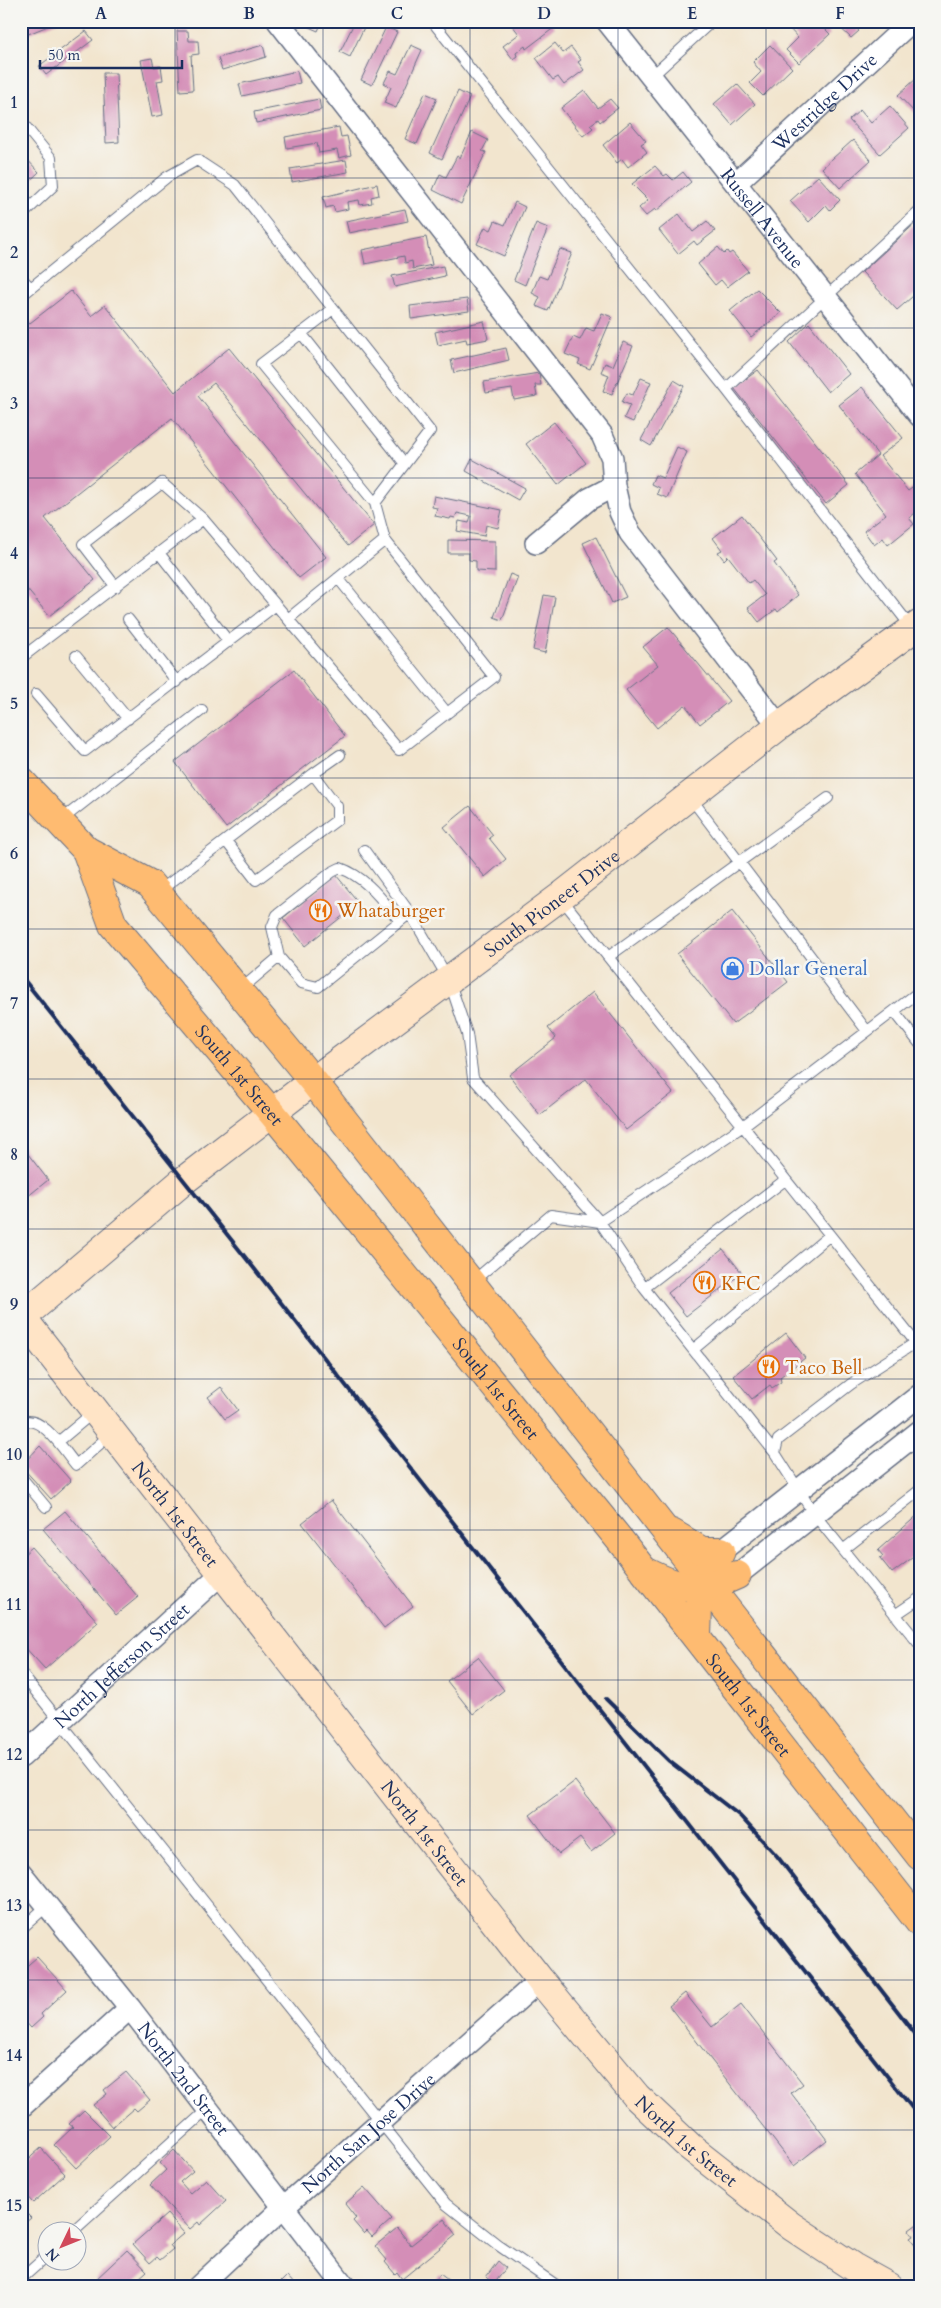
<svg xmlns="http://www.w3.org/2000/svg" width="941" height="2308" font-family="Cardo,serif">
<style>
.building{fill:#d48eb7}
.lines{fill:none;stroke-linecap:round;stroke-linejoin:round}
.lane-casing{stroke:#666f85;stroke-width:12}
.street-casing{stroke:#666f85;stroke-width:24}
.secondary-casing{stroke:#666f85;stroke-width:30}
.primary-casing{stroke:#666f85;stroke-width:30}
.lane{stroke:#fff;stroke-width:10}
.street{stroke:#fff;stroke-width:21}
.secondary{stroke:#ffe4c6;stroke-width:28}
.primary{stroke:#febb71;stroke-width:28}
.rail{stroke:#1b2f5e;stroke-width:4}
.grid{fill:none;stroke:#1b2f5e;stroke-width:1;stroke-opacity:0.55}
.labels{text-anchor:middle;stroke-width:5;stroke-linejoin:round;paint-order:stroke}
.street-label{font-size:19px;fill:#1b2f5e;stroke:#f6f6f2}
.food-label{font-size:19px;fill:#c56008;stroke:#f6f6f2;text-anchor:start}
.shop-label{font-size:19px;fill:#366cbe;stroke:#f6f6f2;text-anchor:start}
.neatline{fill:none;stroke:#1b2f5e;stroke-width:2}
.grid-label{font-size:16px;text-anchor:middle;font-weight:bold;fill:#1b2f5e}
</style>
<rect width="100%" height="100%" fill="#f6f6f2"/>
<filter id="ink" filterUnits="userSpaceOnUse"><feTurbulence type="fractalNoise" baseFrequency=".02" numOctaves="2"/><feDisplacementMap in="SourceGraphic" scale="10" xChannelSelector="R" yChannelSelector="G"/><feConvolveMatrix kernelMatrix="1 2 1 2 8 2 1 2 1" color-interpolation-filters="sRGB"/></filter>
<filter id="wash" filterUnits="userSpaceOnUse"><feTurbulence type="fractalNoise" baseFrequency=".0096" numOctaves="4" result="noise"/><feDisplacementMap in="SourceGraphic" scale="20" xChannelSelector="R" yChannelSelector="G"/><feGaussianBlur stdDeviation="1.12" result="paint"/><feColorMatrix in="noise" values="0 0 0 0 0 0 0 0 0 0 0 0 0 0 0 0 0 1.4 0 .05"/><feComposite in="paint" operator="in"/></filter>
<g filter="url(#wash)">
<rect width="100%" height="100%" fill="#f2e5ce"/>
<g id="blocks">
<path class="building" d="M21,21H60L21,37Z
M303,21H336L333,27L322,22L318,31L302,24Z
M355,21H367L350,57L340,52Z
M509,21H550L555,27L526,49L525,46L516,53L517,56L513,59L503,46L519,34Z
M796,21H817L830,34L799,63L786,50L798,38L789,28Z
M833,21H849L859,31L851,38Z
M386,27L397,32L372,85L361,80Z
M86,31L93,40L46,75L39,66Z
M177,31H188L189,41H198L199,54L191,55L193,90L180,91Z
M555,43L563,53L571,47L581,60L578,62L584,70L564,85L558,77L553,80L536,58Z
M263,45L266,57L222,70L218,58Z
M411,45L422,50L396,108L384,103L391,87L384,83L390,71L397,74Z
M770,45L792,68L763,96L750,83L761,72L753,62Z
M152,58L154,67L161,66L163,80L157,81L163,115L152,117L141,60Z
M297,71L300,83L242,96L239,84Z
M103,73H116L119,142L106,143Z
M917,78H920V115H917L898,95Z
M737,84L755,104L732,125L714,104Z
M584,90L598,108L610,99L618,108L600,122L598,119L590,125L593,128L583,136L561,108Z
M458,91L470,97L442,159L430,153Z
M425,93L437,98L417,144L405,139Z
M319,99L321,110L256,123L254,112Z
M890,106L909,128L880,154L849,120L860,110L871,123Z
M630,122L646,141L641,144L647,152L628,167L622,159L617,163L603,145Z
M339,127L341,137L347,136L351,155L339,158L337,150L319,153L317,143L287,148L285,137Z
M472,132L488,140L482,151L486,152L461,204L433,190L440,174L446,177L457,156L460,158Z
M853,140L871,160L840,188L822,168Z
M21,153L39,172L21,189Z
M346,160L348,172L292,182L290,169Z
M655,166L664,176L667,174L673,180L683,172L691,182L656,211L655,209L646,216L639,208L648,200L632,184Z
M818,176L840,200L830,210L826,205L809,222L790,201Z
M377,184L379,195L371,197L372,203L360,205L359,200L347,202L348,209L335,212L333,206L326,208L323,197Z
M515,202L525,207L504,256L477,244L485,227L491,230L495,221L505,225Z
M405,209L408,221L349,233L346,221Z
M679,214L693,232L707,221L715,231L697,245L694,241L678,254L659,230Z
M920,219V290L897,310L862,272Z
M536,223L548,228L525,285L514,280Z
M426,237L432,265L413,269L412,261L405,263L404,256L365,264L362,250Z
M718,247L724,254L727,251L729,254L732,252L748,271L727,287L721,280L715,285L698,264Z
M560,249L572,253L548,311L536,306L540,297L532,293L539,276L547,279Z
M443,266L445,276L395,287L392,276Z
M757,289L781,313L751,337L730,311Z
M71,291L91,316L105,305L175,392L229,348L374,525L348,546L214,383L198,396L326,557L299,578L172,418L45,518L95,580L49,616L21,582V330Z
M467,299L469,311L411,319L410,306Z
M602,313L612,317L590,369L578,364L580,360L565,354L573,337L580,340L586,328L594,331Z
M484,321L488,339L467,343L466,339L438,345L435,332Z
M809,323L849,374L828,392L789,342Z
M623,342L633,346L612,394L603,391L609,375L601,372L605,363L613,366Z
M506,348L509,360L454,373L451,360Z
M758,370L849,485L826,504L734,388Z
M539,373L541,385H535L537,396L514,400L512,389L486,393L484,382Z
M641,378L651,382L633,422L624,418L630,405L622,402L627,393L633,395Z
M674,380L684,386L651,446L641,440Z
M862,387L903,438L880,456L908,491L920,482V509L909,518L914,524L888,545L883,538L874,545L864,531L886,514L855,474L878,455L839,405Z
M554,422L586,463L558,485L526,444Z
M677,447L687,452L667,498L657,494L659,488L651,484L655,475L663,478Z
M472,459L525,488L518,500L466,471Z
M434,496L502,510L498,528L486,525L484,536L457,531L459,521L469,523L471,516L457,513L455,518L451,517L450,519L435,516L437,508L432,507Z
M742,515L777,561L774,563L798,595L778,612L776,609L759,622L748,608L765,595L753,580L749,583L728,556L724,560L718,552L722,550L713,538Z
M596,537L626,597L612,603L583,543Z
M448,540L495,541V572L476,571V561L469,560V553H448Z
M510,574L518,577L502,620L494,617Z
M544,595L555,597L545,653L533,650Z
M668,627L729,701L700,724L685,705L657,728L626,690L658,665L643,647Z
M294,670L345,736L226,828L175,762Z
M470,806L493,835L489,838L506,859L485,877L444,827Z
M336,875L359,903L305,946L283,918Z
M732,911L788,982L733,1024L677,954Z
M593,992L673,1093L626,1130L586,1079L540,1115L509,1075L556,1038L548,1028Z
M21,1145L48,1180L27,1197L21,1190Z
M723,1249L742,1273L686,1316L668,1293Z
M786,1333L805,1358L780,1377L781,1382L772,1388L770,1385L752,1399L733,1376Z
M221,1387L238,1410L225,1419L208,1397Z
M40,1446L71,1481L51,1499L21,1466Z
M331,1500L413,1606L384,1628L302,1523Z
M65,1511L138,1597L116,1615L43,1529Z
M920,1513V1552L892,1573L880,1558L883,1556L878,1550Z
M32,1547L98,1622L45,1669L21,1643V1557Z
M478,1657L504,1690L473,1714L447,1681Z
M575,1781L615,1833L591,1852L580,1838L559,1854L530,1815Z
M37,1957L67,1990L41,2014L43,2017L31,2028L21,2017V1992L27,1987L21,1980V1971Z
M685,1993L712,2027L741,2004L803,2084L791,2093L827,2140L794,2166L669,2006Z
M126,2072L150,2100L137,2111L134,2108L112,2127L93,2105L107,2094L104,2090Z
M84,2110L110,2136L76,2168L54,2145L73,2127L69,2124Z
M41,2148L65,2174L33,2203L21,2190V2162L23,2164Z
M174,2150L193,2171L180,2182L190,2193L206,2179L226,2201L200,2225L198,2222L190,2229L150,2185L166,2170L160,2163Z
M364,2187L392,2219L372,2237L367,2231L364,2234L353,2221L356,2218L345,2204Z
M21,2208L31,2218L21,2226Z
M167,2214L184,2233L170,2245L173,2249L160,2260L157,2257L150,2263L133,2244Z
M444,2219L456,2235L402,2279L397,2272L395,2274L385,2262L387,2260L375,2246L397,2228L411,2245Z
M920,2222V2246L917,2247L910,2238L913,2236L909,2230Z
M127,2250L147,2271L129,2287H101L95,2280Z
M498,2261L506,2268L494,2284L486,2277Z
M440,2274L457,2287H431Z
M287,2276L297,2287H276Z"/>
</g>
</g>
<g filter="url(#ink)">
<use href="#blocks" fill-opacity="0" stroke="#666f85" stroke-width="1"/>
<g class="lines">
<defs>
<path id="lane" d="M432,21L726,389L912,628
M651,77L712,21
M21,121L51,158L53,186L21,216
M21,278L31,288
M21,296L167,177L197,160L235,185L430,431L375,503L261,364L333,309
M301,333L405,464
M726,389L920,210
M159,553L229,642
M338,578L447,713
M116,587L83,544L162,483L203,519
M276,605L399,750L494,677L385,540L375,503
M128,619L177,682
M288,619L385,540
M76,656L128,719
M21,658L203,519L276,605L85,751L36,694
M313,774L340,755
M690,797L867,1031
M60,821L202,710
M364,850L410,913
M158,892L313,774L337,806V820L256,880L226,841
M561,898L920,1348
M279,957L272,927L277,915L332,872L340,868C366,877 382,900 400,921
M608,957L828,798
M240,990L279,957L301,983L318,987L410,913L449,980L467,1034L473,1078L600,1222L644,1288L775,1453
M894,1011L920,991
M472,1282L551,1215L600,1222L743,1126L894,1011L920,1044
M644,1288L785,1180
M915,1343L851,1384L778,1440L775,1453L814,1514L920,1645
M694,1349L830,1235
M21,1424C39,1410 66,1453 76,1465L112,1433
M58,1442L95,1411
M21,1477L46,1507
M843,1550L920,1490
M895,1615L920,1598
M21,1673L446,2204L498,2245L559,2287
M21,1929L48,1905
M74,2230L208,2109
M21,2279L48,2255"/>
<g id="street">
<path d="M278,21L602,435L612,458L614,486L620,512L630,533L779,726"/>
<path id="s1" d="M607,21L920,416"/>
<path id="s2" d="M736,183L912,21"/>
<path d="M536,543L589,499L614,486"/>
<path d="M721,1551L920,1395"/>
<path d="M737,1575L920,1431"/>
<path id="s3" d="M21,1757L222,1573"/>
<path id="s4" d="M21,1873L130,2008L345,2287"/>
<path d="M21,2107L130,2008"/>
<path id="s5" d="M198,2287L284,2207L540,1980"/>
</g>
<g id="secondary">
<path id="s6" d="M21,1316L540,1980L637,2097L689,2146L791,2226L853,2267L889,2287"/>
<path id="s7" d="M21,1318L183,1181L313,1081L560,897L779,726L920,624"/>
</g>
<g id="primary">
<path d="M21,781L86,850L150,884L313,1081L920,1856"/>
<path id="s8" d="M86,850L113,925L272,1113L619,1539L920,1923"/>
<path d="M672,1533L702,1551H721L706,1583L698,1607L697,1637"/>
<path d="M647,1572C684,1591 700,1592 737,1575"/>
</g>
</defs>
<use href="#lane" class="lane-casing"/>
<use href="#street" class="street-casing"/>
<use href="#secondary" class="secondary-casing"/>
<use href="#primary" class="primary-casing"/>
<use href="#lane" class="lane"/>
<use href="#street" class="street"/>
<use href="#secondary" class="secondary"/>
<use href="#primary" class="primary"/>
<path class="rail" d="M21,976L253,1267L920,2118
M606,1699L669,1761L740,1816L777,1856L920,2040"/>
</g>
</g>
<path class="grid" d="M175,21V2287M323,21V2287M470,21V2287M618,21V2287M766,21V2287M21,178H920M21,328H920M21,478H920M21,628H920M21,778H920M21,929H920M21,1079H920M21,1229H920M21,1379H920M21,1530H920M21,1680H920M21,1830H920M21,1980H920M21,2130H920"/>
<defs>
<symbol id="restaurant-ring" viewBox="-11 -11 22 22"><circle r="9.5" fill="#f6f6f2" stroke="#e8710a" stroke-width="1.5"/><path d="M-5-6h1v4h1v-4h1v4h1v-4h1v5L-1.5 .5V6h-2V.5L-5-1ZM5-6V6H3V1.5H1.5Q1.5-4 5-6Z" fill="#e8710a"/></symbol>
<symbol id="shop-ring" viewBox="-11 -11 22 22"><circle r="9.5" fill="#f6f6f2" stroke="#3f7fe0" stroke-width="1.5"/><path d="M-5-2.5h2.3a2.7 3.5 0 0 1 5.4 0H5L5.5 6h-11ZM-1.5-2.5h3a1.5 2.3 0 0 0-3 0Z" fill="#3f7fe0"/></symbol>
</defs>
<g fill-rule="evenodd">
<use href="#restaurant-ring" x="308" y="898" width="25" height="25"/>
<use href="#shop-ring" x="720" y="956" width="25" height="25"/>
<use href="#restaurant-ring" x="692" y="1270" width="25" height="25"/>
<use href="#restaurant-ring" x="756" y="1354" width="25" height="25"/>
</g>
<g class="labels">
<g class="street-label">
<text dy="7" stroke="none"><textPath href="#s2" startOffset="120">Westridge Drive</textPath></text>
<text dy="7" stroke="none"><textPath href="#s1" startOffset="251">Russell Avenue</textPath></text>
<text dy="7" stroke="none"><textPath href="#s7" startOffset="674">South Pioneer Drive</textPath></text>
<text dy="7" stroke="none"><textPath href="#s8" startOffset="276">South 1st Street</textPath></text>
<text dy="7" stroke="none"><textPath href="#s8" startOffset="681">South 1st Street</textPath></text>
<text dy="7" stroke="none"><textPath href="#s6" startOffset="251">North 1st Street</textPath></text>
<text dy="7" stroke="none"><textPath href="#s3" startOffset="136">North Jefferson Street</textPath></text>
<text dy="7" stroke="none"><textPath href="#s8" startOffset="1086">South 1st Street</textPath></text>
<text dy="7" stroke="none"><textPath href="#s6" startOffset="656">North 1st Street</textPath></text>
<text dy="7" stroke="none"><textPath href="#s4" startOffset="262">North 2nd Street</textPath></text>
<text dy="7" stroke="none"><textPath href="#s5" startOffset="230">North San Jose Drive</textPath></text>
<text dy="7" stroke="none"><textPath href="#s6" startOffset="1061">North 1st Street</textPath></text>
</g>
<g class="food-label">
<text x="337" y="917">Whataburger</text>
<text x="721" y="1290">KFC</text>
<text x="785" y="1374">Taco Bell</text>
</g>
<g class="shop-label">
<text x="749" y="975">Dollar General</text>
</g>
</g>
<rect width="941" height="2308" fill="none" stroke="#f6f6f2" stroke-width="55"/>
<g transform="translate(62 2246) rotate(227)"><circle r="24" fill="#f6f6f2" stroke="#9ea6b7"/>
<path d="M0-4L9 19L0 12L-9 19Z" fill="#d1495b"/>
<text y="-8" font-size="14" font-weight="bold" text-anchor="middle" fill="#1b2f5e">N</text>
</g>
<path d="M40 60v8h142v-8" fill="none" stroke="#1b2f5e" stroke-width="2.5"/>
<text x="48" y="60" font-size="15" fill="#1b2f5e" stroke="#f6f6f2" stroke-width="4" paint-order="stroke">50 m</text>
<rect x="28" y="28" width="886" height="2252" class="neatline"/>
<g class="grid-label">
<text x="101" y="19">A</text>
<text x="249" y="19">B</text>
<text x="397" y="19">C</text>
<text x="544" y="19">D</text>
<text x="692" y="19">E</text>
<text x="840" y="19">F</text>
<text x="14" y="108">1</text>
<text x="14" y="258">2</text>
<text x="14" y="409">3</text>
<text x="14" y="559">4</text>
<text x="14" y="709">5</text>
<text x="14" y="859">6</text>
<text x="14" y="1009">7</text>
<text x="14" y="1160">8</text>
<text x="14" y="1310">9</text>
<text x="14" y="1460">10</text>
<text x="14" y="1610">11</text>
<text x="14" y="1760">12</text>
<text x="14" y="1911">13</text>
<text x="14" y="2061">14</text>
<text x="14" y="2211">15</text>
</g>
</svg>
